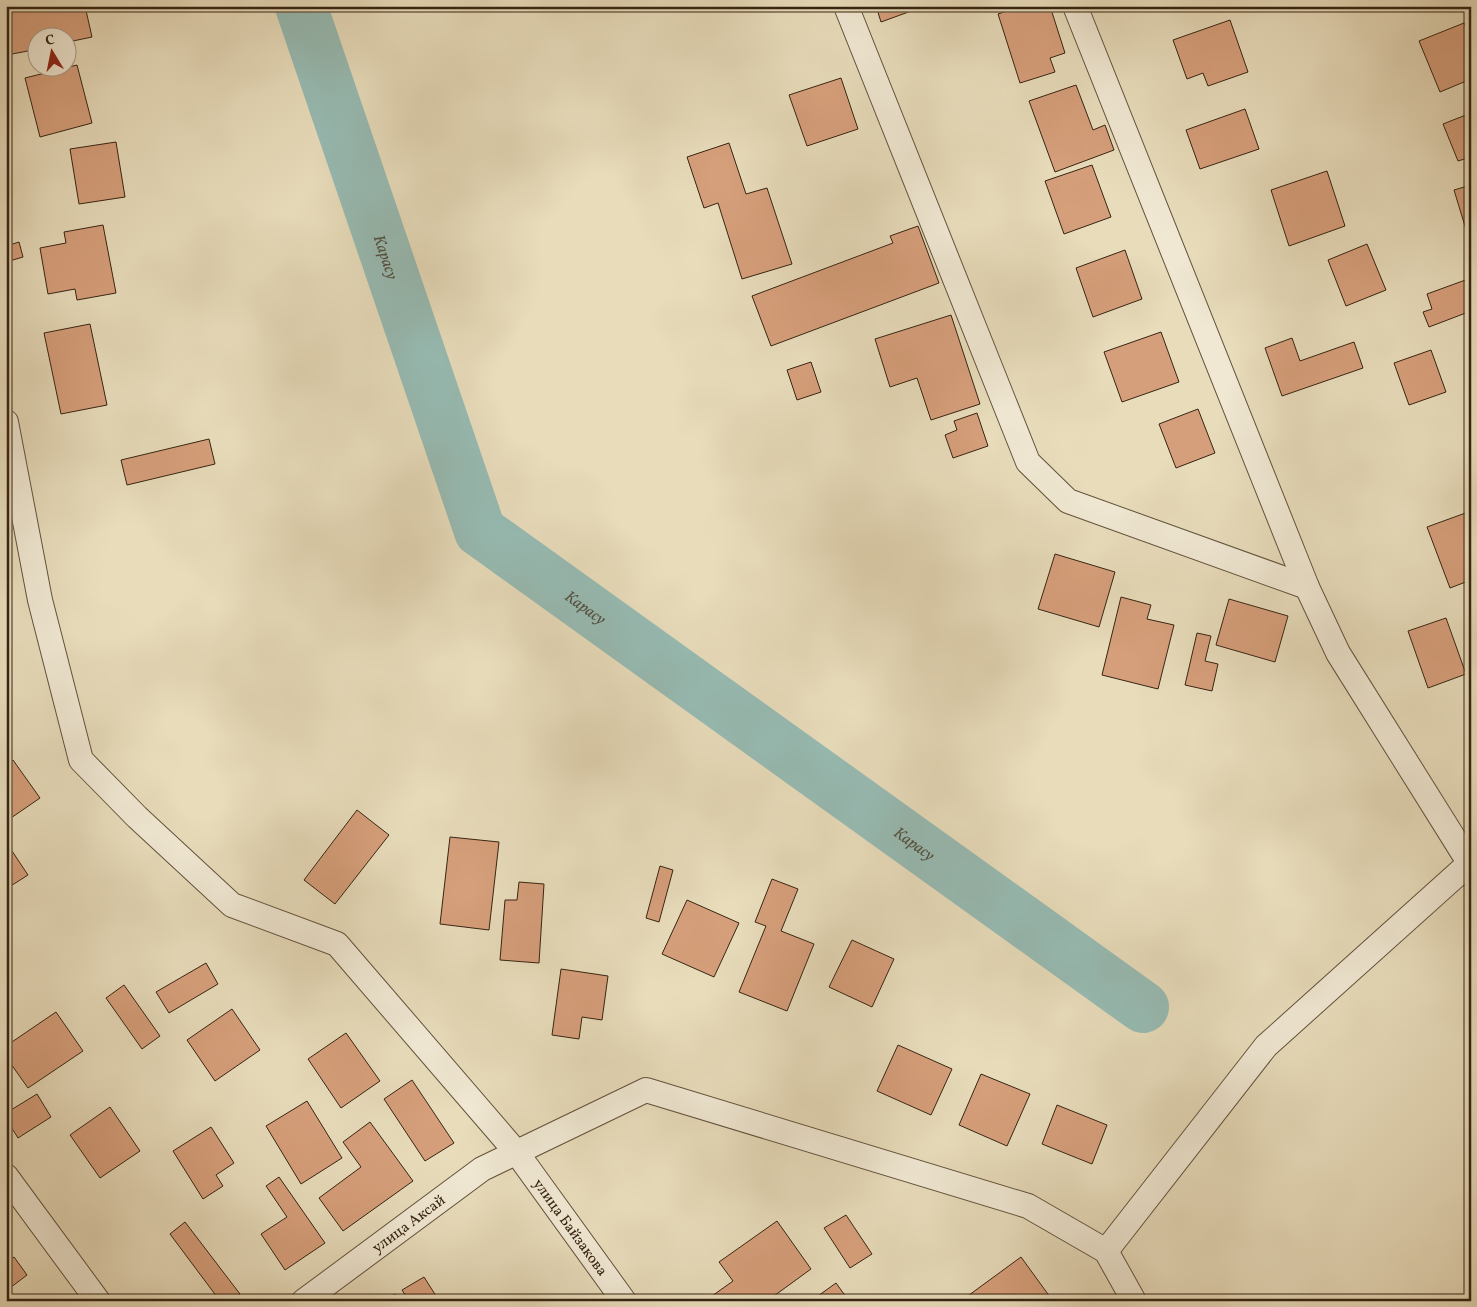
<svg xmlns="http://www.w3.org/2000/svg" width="1477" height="1307" font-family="Vollkorn,serif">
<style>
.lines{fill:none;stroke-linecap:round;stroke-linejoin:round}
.river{stroke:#97bbb3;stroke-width:52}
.building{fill:#d69f7b;stroke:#362412}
.minor-casing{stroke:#62523c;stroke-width:26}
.minor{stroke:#f0e8d3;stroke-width:24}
.labels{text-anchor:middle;stroke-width:4;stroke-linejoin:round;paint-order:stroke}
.street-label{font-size:15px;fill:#362412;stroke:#f0e8d3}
.water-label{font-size:16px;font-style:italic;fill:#535142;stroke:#f0e8d3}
</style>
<rect width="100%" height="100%" fill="#e8dcbb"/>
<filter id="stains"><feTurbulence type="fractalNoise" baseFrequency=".004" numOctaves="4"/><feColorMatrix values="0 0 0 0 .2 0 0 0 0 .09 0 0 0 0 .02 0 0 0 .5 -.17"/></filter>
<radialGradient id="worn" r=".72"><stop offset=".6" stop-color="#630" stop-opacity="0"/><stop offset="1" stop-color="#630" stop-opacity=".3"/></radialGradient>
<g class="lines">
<path class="river" id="s1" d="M301,6L480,531L1143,1007"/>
</g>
<path class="building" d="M6,6H85L92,37L68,42V38H38V49L7,55Z
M876,6H925L881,22Z
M1022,6H1050L1065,53L1050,58L1055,72L1020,83L998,14Z
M1230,20L1248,72L1208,86L1203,73L1187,79L1173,40Z
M1464,23L1471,39V79L1440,92L1419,41Z
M77,65L92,123L40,137L25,78Z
M841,78L858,129L807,146L789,95Z
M1076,85L1093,130L1105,125L1114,150L1055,172L1029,101Z
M1245,109L1259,149L1200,169L1186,130Z
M1471,113V157L1458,161L1443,124Z
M116,142L125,197L79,204L70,149Z
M729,143L746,194L767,188L792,264L742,279L718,203L704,208L687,157Z
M1092,165L1111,217L1064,234L1045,181Z
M1327,171L1345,226L1289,246L1271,190Z
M1471,185V246L1454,190Z
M103,225L116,293L77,300L75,289L48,294L40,248L66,243L64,232Z
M918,226L939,283L771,346L752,296L893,243L890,236Z
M19,242L23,257L6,262V246Z
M1367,244L1386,290L1346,306L1328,260Z
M1125,250L1142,299L1093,317L1076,268Z
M1471,278V311L1429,327L1423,312L1432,309L1427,294Z
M951,315L980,404L931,420L917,378L890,387L875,339Z
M90,324L107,405L61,414L44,333Z
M1161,332L1179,382L1122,402L1104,352Z
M1292,338L1300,361L1354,342L1363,368L1282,396L1265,348Z
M1431,350L1446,392L1409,405L1394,363Z
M811,362L821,392L797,400L787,370Z
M1198,409L1215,453L1176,468L1159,424Z
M977,413L988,446L953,458L945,435L957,430L954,421Z
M209,439L215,464L127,485L121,460Z
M1471,511V580L1450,588L1427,527Z
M1055,554L1115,572L1099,627L1038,609Z
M1121,597L1151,605L1147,619L1174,625L1158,689L1102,675Z
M1229,599L1288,616L1275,662L1216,645Z
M1446,618L1466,674L1428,688L1408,631Z
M1197,633L1211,636L1205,661L1218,664L1212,691L1185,685Z
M13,760L40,798L8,820L6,817V765Z
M357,810L389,835L335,904L304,880Z
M450,837L499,842L489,930L440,924Z
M6,842L28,875L6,889Z
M660,866L673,870L659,922L646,918Z
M772,879L798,889L781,931L814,944L787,1011L739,992L766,926L755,922Z
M519,882L544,884L539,963L500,960L505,900H517Z
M687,900L739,923L714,977L662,954Z
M852,940L894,959L872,1007L829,987Z
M206,963L218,984L169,1013L156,992Z
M561,969L608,976L602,1020L582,1017L579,1039L552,1035Z
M124,985L160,1036L142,1049L106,998Z
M232,1009L260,1050L215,1081L187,1040Z
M56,1012L83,1051L28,1088L6,1057V1046Z
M346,1033L380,1081L341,1108L308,1059Z
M898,1045L952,1069L931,1115L877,1091Z
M981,1074L1030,1094L1007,1146L959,1125Z
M412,1080L454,1143L425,1161L384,1099Z
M37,1094L51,1117L18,1138L6,1119V1113Z
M307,1101L342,1158L301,1184L266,1126Z
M1057,1105L1107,1125L1092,1164L1042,1144Z
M110,1107L140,1151L100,1178L70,1135Z
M370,1122L413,1181L343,1231L319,1198L361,1167L343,1142Z
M211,1127L234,1163L216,1175L223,1186L203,1199L173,1151Z
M279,1177L325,1243L285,1270L261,1234L287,1217L266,1186Z
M846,1215L872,1254L850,1268L824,1228Z
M777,1221L811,1269L767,1301H753L752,1299L749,1301H705L733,1281L719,1262Z
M185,1222L240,1294L231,1301H220L170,1234Z
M14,1257L27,1275L6,1291V1262Z
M1021,1257L1053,1301H967L965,1298Z
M424,1277L438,1299L435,1301H409L402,1290Z
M836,1283L849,1301H811Z
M395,1294L400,1301H385Z"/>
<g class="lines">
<defs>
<g id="minor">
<path d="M846,6L1028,462L1068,501L1307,587"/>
<path d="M1075,6L1307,587L1338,653L1470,864"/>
<path id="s2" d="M6,422L40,600L81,760L137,817L232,905L337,944L517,1153L624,1301"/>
<path d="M6,1176L98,1301"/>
<path d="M1106,1251L1266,1046L1471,862"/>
<path id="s3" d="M304,1301L482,1169L646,1090L1028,1206L1106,1251L1134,1301"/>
</g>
</defs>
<use href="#minor" class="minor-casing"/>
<use href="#minor" class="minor"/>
</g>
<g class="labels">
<g class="street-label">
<text dy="5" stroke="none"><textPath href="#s3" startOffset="130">улица Аксай</textPath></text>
<text dy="5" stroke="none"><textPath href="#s2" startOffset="1035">улица Байзакова</textPath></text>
</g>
<g class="water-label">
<text dy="6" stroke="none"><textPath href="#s1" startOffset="265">Карасу</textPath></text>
<text dy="6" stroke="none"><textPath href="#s1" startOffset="685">Карасу</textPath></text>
<text dy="6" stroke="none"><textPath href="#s1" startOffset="1090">Карасу</textPath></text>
</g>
</g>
<rect width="1477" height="1307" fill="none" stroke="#e8dcbb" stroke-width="25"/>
<rect x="8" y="8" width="1462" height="1292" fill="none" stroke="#362412" stroke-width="2.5"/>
<rect x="12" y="12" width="1452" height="1282" fill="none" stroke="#362412"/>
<g transform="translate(52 52) rotate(350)"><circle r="24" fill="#f0e8d3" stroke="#a69a86"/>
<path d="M0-4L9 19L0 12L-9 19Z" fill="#8f2418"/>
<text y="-8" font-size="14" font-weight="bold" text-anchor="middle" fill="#362412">С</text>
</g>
<rect width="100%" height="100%" filter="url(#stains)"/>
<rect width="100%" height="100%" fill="url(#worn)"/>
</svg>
